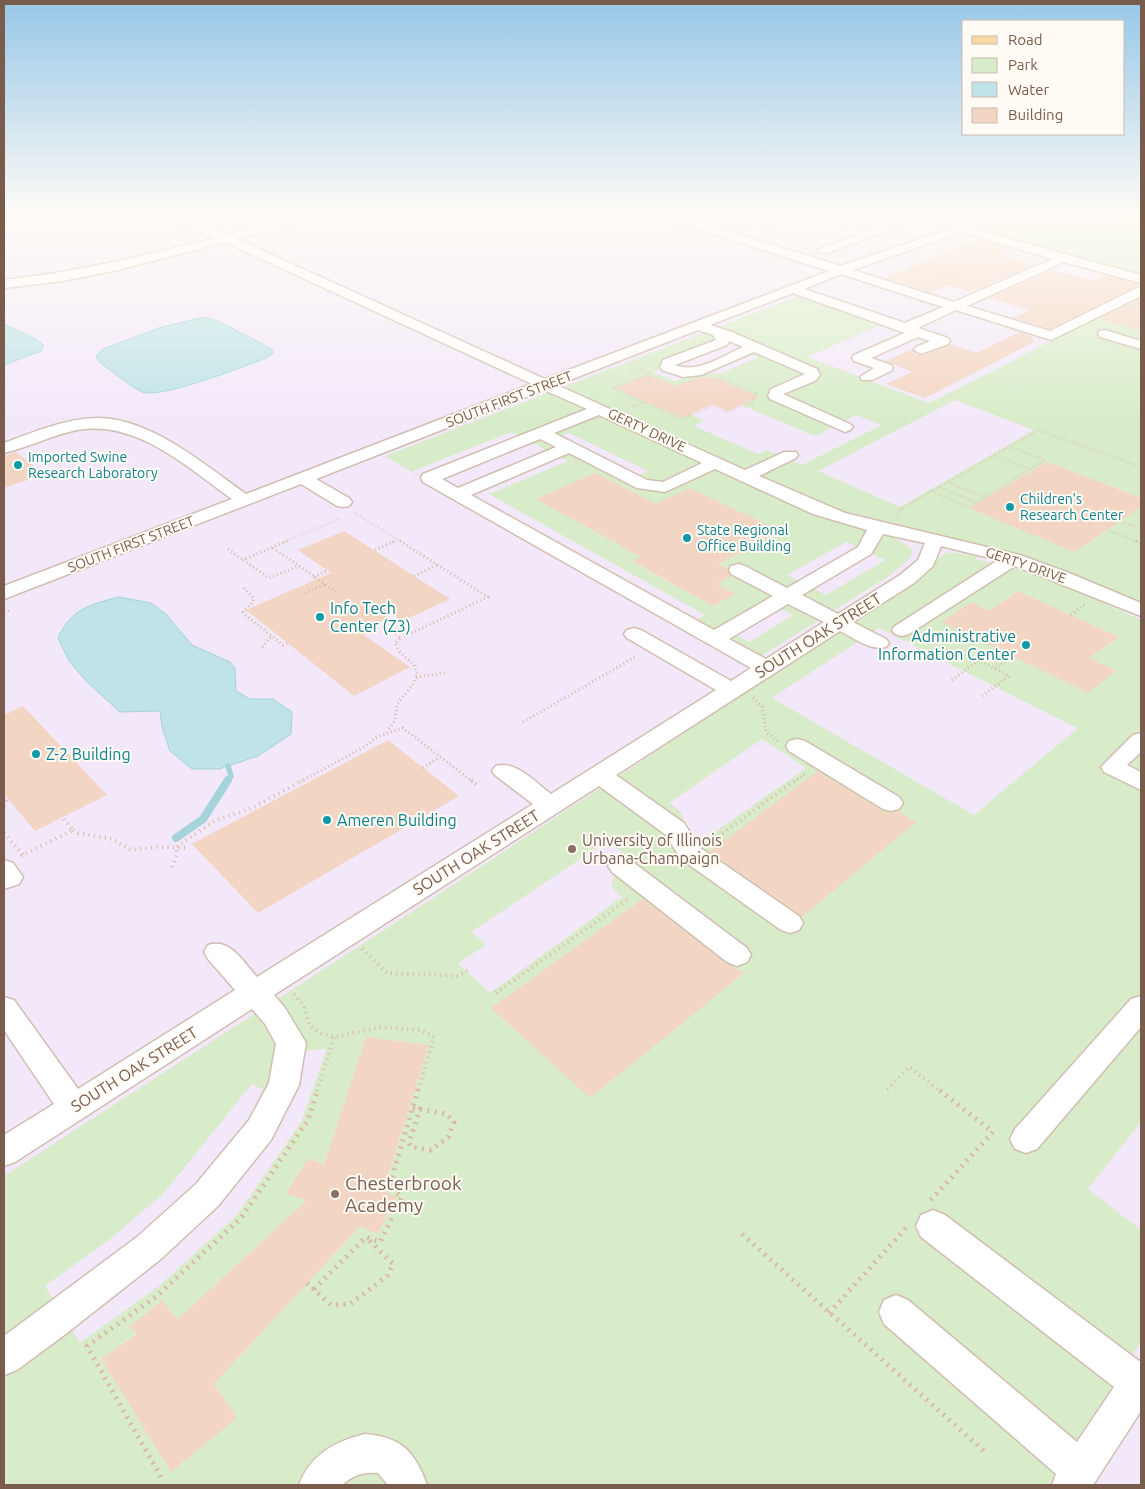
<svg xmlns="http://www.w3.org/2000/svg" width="1145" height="1489" font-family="Ubuntu,sans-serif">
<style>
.education{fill:#f3e8fa}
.green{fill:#d8ecc9;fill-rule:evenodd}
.water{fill:#bfe3e8;stroke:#a5d3da}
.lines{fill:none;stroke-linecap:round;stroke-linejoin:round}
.stream-far1{stroke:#a5d3da;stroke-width:5.5}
.stream{stroke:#a5d3da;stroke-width:8}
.building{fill:#f3d5c3}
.minor-casing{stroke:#d1beb0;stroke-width:3}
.major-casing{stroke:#dad1cd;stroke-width:2}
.path-far4{stroke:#d9b8a5;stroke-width:2;stroke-dasharray:0.5 2;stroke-linecap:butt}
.path-far3{stroke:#d9b8a5;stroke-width:2.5;stroke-dasharray:0.5 2.5;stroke-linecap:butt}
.path-far2{stroke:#d9b8a5;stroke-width:3;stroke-dasharray:1 3;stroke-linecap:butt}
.path-far1{stroke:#d9b8a5;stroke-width:4;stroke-dasharray:1 4.5;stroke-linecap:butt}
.path{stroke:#d9b8a5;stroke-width:5;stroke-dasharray:2 5.5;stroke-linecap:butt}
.minor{fill:#fff;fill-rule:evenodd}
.major{fill:#fbd9a5;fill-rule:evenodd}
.culture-dot{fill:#0f9aa8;stroke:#fffaf3;stroke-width:2}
.education-dot{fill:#8d6e63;stroke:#fffaf3;stroke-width:2}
.labels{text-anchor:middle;stroke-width:4;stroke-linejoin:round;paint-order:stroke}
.far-street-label{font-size:14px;fill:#7a5c4d;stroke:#fffaf3}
.far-culture-label{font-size:14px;fill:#0d838f;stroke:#fffaf3;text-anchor:start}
.culture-label{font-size:16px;fill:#0d838f;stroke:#fffaf3;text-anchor:start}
.street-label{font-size:16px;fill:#7a5c4d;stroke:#fffaf3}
.education-label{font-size:16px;fill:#785e54;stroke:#fffaf3;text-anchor:start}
.near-education-label{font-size:19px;fill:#785e54;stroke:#fffaf3;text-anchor:start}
</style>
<rect width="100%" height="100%" fill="#fdf6ec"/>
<path class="education" d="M4,213H1141V1485H4Z"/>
<path class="green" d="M1043,213C1078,213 1108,222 1141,231V277L983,234L980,231Z
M801,295L885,323L807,357L929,403L1141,296V498L1047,462L970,508L1074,552L1141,507V603C1074,573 1008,547 935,536C916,533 898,529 878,530C890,537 903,541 913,550L910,558L892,574L744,667L727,655L385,456ZM731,341L734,346L740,345L749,355L758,357L757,358L720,374L696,373L675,381L652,372ZM649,375L676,386L699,377L716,378L752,394L749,402L741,405L815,436L857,415L882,425L802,465L767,450L758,454L694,426L704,421L690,414L682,418L616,388ZM955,400L1034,430L900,507L818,471ZM511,432L568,461L489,494L705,615L683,628L413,471ZM569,433L648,471L627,481L548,441ZM537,499L656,504L779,531L718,564L736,573L716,584L734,594L713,606L633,562L652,552L627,549ZM846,542L885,560L826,595L787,575ZM765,601L793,615L749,642L722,628Z
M947,552L978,556L975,559L1007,567H1015L1078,591L1141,620V1122L1088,1189L1141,1230V1342L1049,1485H4V1176L404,917L925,575L940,557ZM1018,591L1119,637L1102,649L1077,638L1054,642L1116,671L942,622L971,602L1030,630L1001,602ZM879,628L1077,728H1078L974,815L772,698ZM762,739L806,768L702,841L691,833L679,810L669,803ZM607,841L621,851L611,886L622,897L490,993L458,963L486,945L471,932ZM366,1037L429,1045L383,1191L397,1198L377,1234L360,1226L214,1384L237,1418L171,1472L101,1359L137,1333L130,1327L163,1300L177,1320L307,1200L286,1194L308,1158L324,1165ZM327,1049L301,1122L237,1215L159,1286L80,1343L45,1286L110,1239L163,1194L252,1084L270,1093L280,1053Z"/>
<path class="water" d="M205,317L218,321L272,349L273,354L264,359C241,367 162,399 142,392C131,387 109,369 98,361L96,356L103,349L162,327Z
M4,324L36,339L44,346L41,351L4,365Z
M118,597L151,603L166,614L192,645L230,662L235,669L236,691L250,699H273L292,712L291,734L258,756L219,769H192L170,751L162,727L160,711L120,712L86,681L69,661L58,638C71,609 89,605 118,597Z"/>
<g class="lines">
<path class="stream-far1" d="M227,782L231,776L228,766"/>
<path class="stream" d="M176,838L203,819L228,780"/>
</g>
<path class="building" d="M978,239L1010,248L996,254L1034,265L971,292L947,285L930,292L884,278Z
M1052,270L1093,281L1105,275L1141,285L1050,329L1014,318L1030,310L989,298Z
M1141,298V331L1099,319Z
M1020,332L1031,336L1034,342L925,398L886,384L912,372L885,361L913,349V352L922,356L950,344L976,353Z
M649,375L676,386L699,377L716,378L759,397L728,411L713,404L682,418L616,388Z
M16,452L44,474L4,488V456Z
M1047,462L1141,498V507L1074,552L969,508Z
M595,473L656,504L690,488L780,531L718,564L728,569L731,576L716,584L735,594L713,606L632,561L641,557L536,499Z
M344,531L450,599L403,621L391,613L364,635L410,667L354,696L246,610L331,573L298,550Z
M1018,591L1119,637L1089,658L1116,671L1088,693L942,622L971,602L989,611Z
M23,706L107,795L35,831L4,794V715Z
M388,740L459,796L258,913L192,844Z
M818,771L882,811L891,813L897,811L916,822L802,917L709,852Z
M643,899L726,963L744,973L590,1098L491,1008Z
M366,1037L429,1045L383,1191L397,1197L377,1234L360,1226L214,1384L237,1418L171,1472L101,1359L137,1334L129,1327L163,1300L177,1320L307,1200L286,1194L308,1158L324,1165Z"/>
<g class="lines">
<defs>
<path id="minor" d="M160,213H174L227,235L316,213H334L333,215L237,239L545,379L829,271L653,215L652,213H668L841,266L956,227L1004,213H1021L1020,215L973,229L1141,275V283L1064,262L967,306L1050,331L1137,288L1141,287V296L1051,340L956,310L918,328L948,338L950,341L948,344L921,354L914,350L916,347L930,341L918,337L871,358L891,365L893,368L891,371L872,380H862L860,377L874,368L854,361L852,358L854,355L905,333L793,293L710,325L732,332L817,369L820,375L815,381L783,394L850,424L853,427L850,430L845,432L770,399L768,396L771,389L805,374L754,352L701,375L683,377L662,370L660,367L663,360L716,340L713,335L698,330L557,385L745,470L784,452H796L798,455L796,458L759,476L845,513L1020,555L1069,573L1141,603V616L1015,566L909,634L902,636L895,634L892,630L895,626L998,560L941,546L933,566L914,583L853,622L886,639L889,643L886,647C870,651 854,638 840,631L616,775L684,823L699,847L799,916L803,923L799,930L790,933L781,930L681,859L666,835L599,786L274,995L285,1008L306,1043L299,1085L271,1140L218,1206L161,1259L67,1333L17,1370L4,1375V1336L137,1237L196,1184L249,1120L269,1083L276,1044L265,1024L252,1009L15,1162L4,1166V1135L54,1104L4,1030V997L14,1000L78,1089L235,990L208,959L204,952L208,945C231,938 243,962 257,977L533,804L496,776L492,771L496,766C515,760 535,782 551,794L716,690L627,638L624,634L627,630L634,628L641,630L731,681L751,668L423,482L421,478L423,474L587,409L544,390L316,479L349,498L352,502L349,506L343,507L337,506L301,484L4,599V586L232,499C187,467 136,419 77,430C52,435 29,447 4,453V443C34,432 67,418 99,418C152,419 205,465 246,494L532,384L225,242L118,270L62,281L4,288V280C77,272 144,256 215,238L161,215ZM961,232L1052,259L954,302L853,270ZM841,274L943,307L905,323L804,289ZM729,341L743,347C722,356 698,374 675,365L727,345ZM599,415L702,463L663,482L647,480L554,433ZM540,439L556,447L458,488L442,479ZM569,453L637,488L665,492L715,469L813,514L867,530L858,547L787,588L745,566L738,564L731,566L729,570L731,574L773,596L714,630L471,495ZM883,534L925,543L918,560L900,575L838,614L802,595L871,554ZM788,604L824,622L766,659L729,639Z
M782,214L787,217L786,219L749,231L743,228L745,226Z
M881,220L894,224L896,226L894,228L828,253H820L818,251L820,249L879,226L875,223Z
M1105,330L1141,341V349L1100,337L1098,334L1100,331Z
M1141,733V752L1127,765L1141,772V790L1104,772L1101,767L1133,735Z
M797,739L805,741L899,797L903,803L899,809L891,811L883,809L789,751L786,746L789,741Z
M621,857L630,860L747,948L751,955L747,962L737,966L727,962L612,872L608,866L612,860Z
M4,860L13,863L23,877L19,884L4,889Z
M1141,996V1027L1037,1149L1026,1153L1015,1149L1010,1139L1015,1129L1131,999Z
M933,1210L945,1215L1139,1361L1141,1360V1411L1093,1485H1052L1056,1474L884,1324L879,1312L884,1300L896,1295L908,1300L1077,1442L1114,1387L921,1237L916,1226L921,1215Z
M365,1434C402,1437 415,1452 427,1485H388L378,1473C362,1472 354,1475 342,1485H299C310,1455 335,1441 365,1434Z"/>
<path id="major" d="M1086,213H1109L1141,221V229L1088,216Z"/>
</defs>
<use href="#minor" class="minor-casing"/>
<use href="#major" class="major-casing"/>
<path class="path-far4" d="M918,213L921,217
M344,216L355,213
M907,217L917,228
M1031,218L1057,213
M840,224L849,227
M934,281L999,254"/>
<path class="path-far3" d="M631,369H639L651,374
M651,374L613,388L682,419L713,406L727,412L753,402L756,394L719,378
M632,407L645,402
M994,455L1029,469
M948,482L983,497
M938,487L975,502
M930,491L968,507L1045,460L1010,447
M355,513L402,542
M897,517L899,510L1038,430L1141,467
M1120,521L1141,529
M1107,530L1139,542
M284,542L342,518
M392,542L398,540"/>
<path class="path-far2" d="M287,541L243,560L269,578L299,566L339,594
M400,541L488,597L401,638
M1136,541L1141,543
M273,548L298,565
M228,549L243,560
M375,550L395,541
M414,576L437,565
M314,577L328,570
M244,588L254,598L253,602L243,612L244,614L283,645L287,643
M305,593L325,584
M4,612L10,610
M1071,615L1085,604
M379,623L401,638L395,643L399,651L414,665L417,674L414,683L397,704L395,721L387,731
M262,647L272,636
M995,669L1012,656
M416,677L445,673
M952,680L979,660L1009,676L982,696
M753,698L762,707L766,732L778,741
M523,722L637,656
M423,768L440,757
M300,782L364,747L377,737L403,728L473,782
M794,782L805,774"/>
<path class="path-far1" d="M471,780L477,785
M4,806L7,798
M73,830L78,833L112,839L131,850L157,847L185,848
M4,833L23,855
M709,843L796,780
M21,856L73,830L62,817
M172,867L177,855L176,847L216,820L252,808L303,780
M362,949L387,973L458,976L471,968
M496,993L627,900
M294,994L304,1006L310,1026L321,1033L334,1037L381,1027L421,1030L434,1037L418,1091
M887,1089L909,1067L940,1091
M317,1091L334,1037"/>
<path class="path" d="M413,1108L420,1109
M420,1109L446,1114L454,1122L448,1137L431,1150L411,1147L409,1143Z
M931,1200L993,1132L938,1089
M742,1234L984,1451
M307,1283L331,1305L350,1304L387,1276L393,1264L368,1239
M314,1289L366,1237L380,1242L402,1197L389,1187L418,1089
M829,1313L907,1227
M161,1477L87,1346L157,1296L241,1218L308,1120L318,1089"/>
<use href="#minor" class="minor"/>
<use href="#major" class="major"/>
</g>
<linearGradient id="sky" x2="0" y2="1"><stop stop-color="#97c7e8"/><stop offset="0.51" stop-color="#fefbf6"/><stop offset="1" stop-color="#fefbf6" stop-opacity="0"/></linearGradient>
<rect width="1145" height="421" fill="url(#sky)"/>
<g class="culture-dot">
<circle cx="18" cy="465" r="5"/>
<circle cx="1010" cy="507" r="5"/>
<circle cx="687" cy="538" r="5"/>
<circle cx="320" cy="617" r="5"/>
<circle cx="1026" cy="645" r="5"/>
<circle cx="36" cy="754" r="5"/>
<circle cx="327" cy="820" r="5"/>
</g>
<g class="education-dot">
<circle cx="572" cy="849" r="5"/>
<circle cx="335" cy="1194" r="5"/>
</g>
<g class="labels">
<g class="far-street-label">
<text transform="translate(509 399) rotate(-21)" y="5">SOUTH FIRST STREET</text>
<text transform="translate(647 430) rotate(25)" y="5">GERTY DRIVE</text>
<text transform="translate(131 544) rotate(-21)" y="5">SOUTH FIRST STREET</text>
<text transform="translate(1026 565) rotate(19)" y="5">GERTY DRIVE</text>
</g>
<g class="far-culture-label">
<text x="28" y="462">Imported Swine<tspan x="28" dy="16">Research Laboratory</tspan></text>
<text x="1020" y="504">Children's<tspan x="1020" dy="16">Research Center</tspan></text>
<text x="697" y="535">State Regional<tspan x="697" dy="16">Office Building</tspan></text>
</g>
<g class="culture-label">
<text x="330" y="614">Info Tech<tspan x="330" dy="18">Center (Z3)</tspan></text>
<text x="1016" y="642" text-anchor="end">Administrative<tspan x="1016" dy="18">Information Center</tspan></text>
<text x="46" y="760">Z-2 Building</text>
<text x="337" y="826">Ameren Building</text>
</g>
<g class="street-label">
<text transform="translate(818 635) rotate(-32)" y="6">SOUTH OAK STREET</text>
<text transform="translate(476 852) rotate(-32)" y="6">SOUTH OAK STREET</text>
<text transform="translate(134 1069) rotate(-32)" y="6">SOUTH OAK STREET</text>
</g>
<g class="education-label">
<text x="582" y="846">University of Illinois<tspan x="582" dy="18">Urbana-Champaign</tspan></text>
</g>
<g class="near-education-label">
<text x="345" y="1190">Chesterbrook<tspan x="345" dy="22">Academy</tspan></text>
</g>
</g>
<rect width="1145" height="1489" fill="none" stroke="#7a5c4d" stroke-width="10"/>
<rect x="962" y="20" width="162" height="115" fill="#fffaf3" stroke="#cabbb1"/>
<rect x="972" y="36" width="25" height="8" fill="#fbd9a5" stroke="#cabbb1"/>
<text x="1008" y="45" font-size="15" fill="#7a5c4d">Road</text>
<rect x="972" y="58" width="25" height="15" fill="#d8ecc9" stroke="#cabbb1"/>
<text x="1008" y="70" font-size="15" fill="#7a5c4d">Park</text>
<rect x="972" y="82" width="25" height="15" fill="#bfe3e8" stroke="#cabbb1"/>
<text x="1008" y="95" font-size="15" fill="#7a5c4d">Water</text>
<rect x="972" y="108" width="25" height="15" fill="#f3d5c3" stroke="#cabbb1"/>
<text x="1008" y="120" font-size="15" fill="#7a5c4d">Building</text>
</svg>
